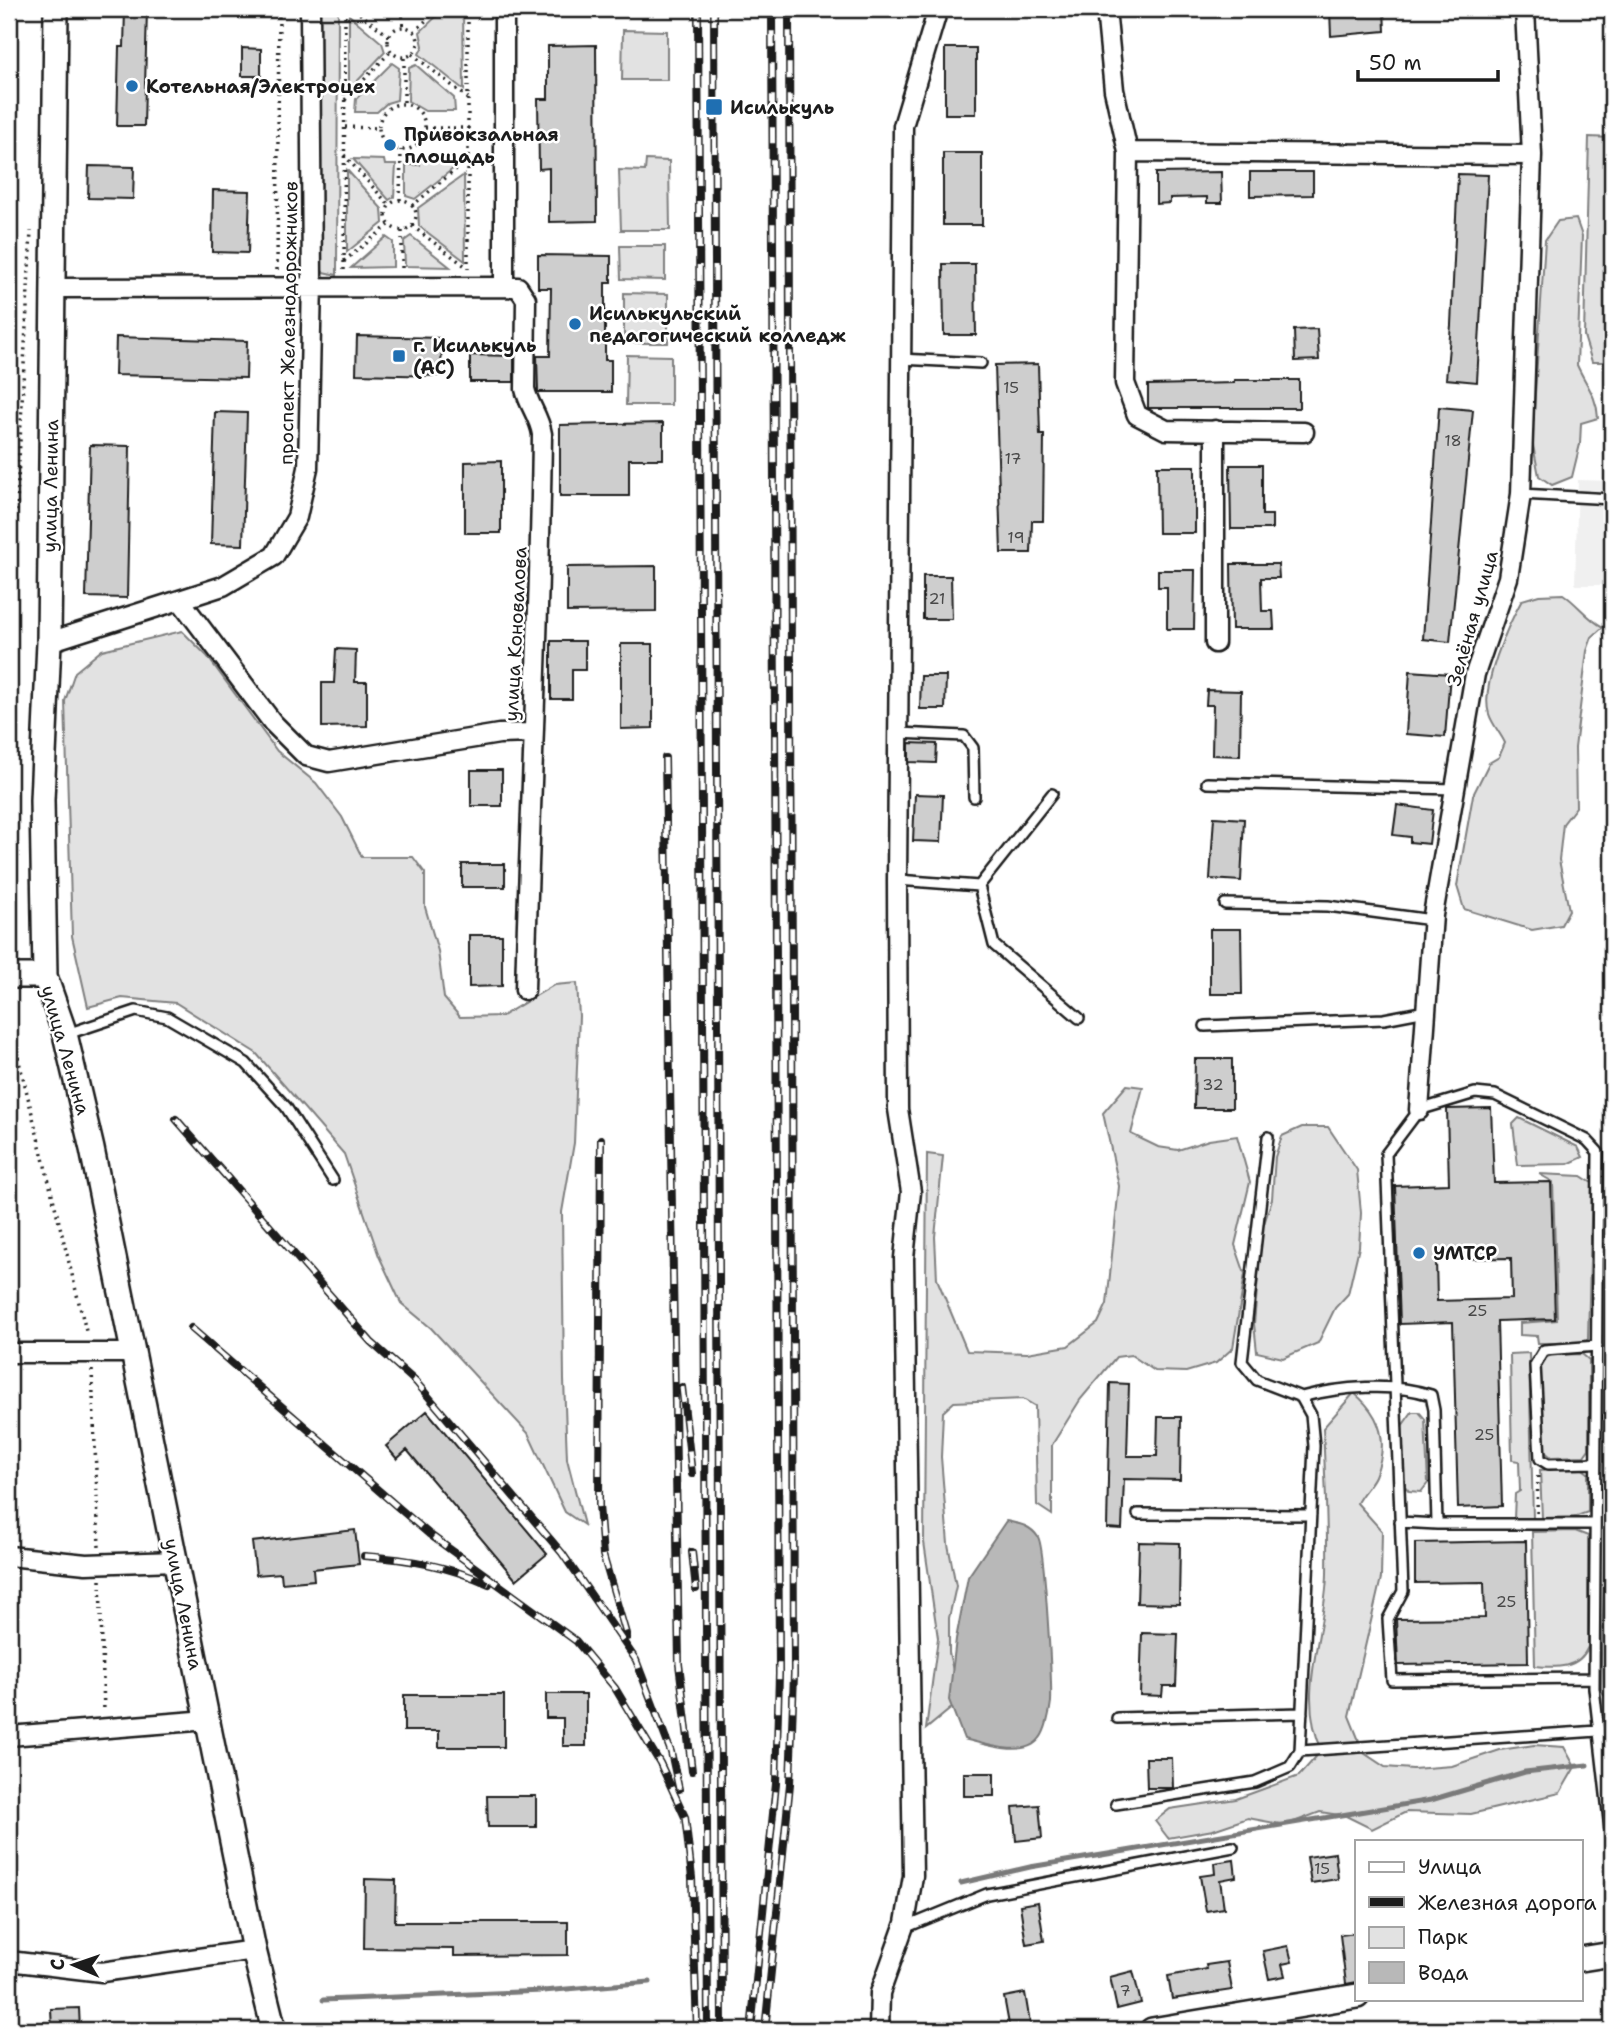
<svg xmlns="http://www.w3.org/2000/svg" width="1621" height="2039" font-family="'Shantell Sans',sans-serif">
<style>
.built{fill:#f0f0f0}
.green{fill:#e2e2e2;stroke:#7f7f7f;stroke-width:2}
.water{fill:#b8b8b8;stroke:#7a7a7a;stroke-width:2}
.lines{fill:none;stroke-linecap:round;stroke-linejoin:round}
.stream{stroke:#7a7a7a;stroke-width:5}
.building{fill:#cecece;stroke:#1c1c1c;stroke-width:2;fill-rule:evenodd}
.service-casing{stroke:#1c1c1c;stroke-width:14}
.minor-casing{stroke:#1c1c1c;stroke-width:23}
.tertiary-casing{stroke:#1c1c1c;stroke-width:28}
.path{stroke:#1c1c1c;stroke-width:3.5;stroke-dasharray:2 5;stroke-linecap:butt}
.service{stroke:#fff;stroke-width:9}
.minor{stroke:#fff;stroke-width:18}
.tertiary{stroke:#fff;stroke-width:23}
.rail-casing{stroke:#1c1c1c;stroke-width:8}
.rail{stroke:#fff;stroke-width:5;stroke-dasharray:16;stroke-linecap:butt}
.poi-dot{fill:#1f6fb2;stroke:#fff;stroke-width:2.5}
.labels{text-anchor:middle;stroke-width:5;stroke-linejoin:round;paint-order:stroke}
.number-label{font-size:16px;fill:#484848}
.poi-label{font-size:19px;font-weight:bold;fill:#1c1c1c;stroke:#fff;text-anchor:start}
.street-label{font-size:19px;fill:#1c1c1c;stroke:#fff}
</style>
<rect width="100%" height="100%" fill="#fff"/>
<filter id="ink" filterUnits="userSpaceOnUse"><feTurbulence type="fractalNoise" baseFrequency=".0143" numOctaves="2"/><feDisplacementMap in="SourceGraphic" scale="14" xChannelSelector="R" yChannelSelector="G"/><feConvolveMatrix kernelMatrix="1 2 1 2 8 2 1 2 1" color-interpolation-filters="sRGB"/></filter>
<g filter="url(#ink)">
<path class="built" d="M1578,480L1612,481V585H1575Z"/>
<path class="green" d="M318,9H338L337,275L323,272L317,264Z
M444,9H463L464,90L419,54L423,46L420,32Z
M349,15L382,43L385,52L349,90Z
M623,30L667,31V80H622Z
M392,63L399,68L397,100L387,103L377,112H355L356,99Z
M416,65L454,98L455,111H425L408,101L409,68Z
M1589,137L1612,138V362H1592L1584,336Z
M353,159L384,160L385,165H396L394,197L389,200Z
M420,160H455L459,164L415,199L406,196V165H420Z
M646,160L669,161L670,230H621L619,170L645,171Z
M347,170L382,209L383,223L347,252Z
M464,175L465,261L419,226L418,208Z
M1576,219L1582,236L1577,365C1586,385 1597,396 1598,418L1581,423L1580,444L1572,477L1552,485L1539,476L1532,440L1545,240L1558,221Z
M411,236L450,267L405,266L404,241Z
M386,237L393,242V267L351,268Z
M620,246H665V280L621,279Z
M624,293L668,294V343H624Z
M627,355L671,356V405H626Z
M1563,594C1578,604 1587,619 1603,627L1592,637L1587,651L1575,748L1576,807L1563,824L1559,860L1569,910L1561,925L1532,930L1464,909L1457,886L1473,795L1489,763L1499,757L1505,743C1501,734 1492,724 1489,714C1480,686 1508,625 1522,600L1539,595Z
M182,631L207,656L277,751L316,783L342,817L362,857H413L425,873V907L438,951L444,998L460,1017L502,1016L554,985L577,983L579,1016L574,1143L562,1212L564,1380L567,1459L584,1525L565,1512L528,1433L431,1328L401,1303L379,1256L344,1154L256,1053L176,1003L122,998L88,1007L72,936L65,701L75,672L102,650Z
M1127,1085L1143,1087L1131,1134L1158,1147L1178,1150L1209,1140L1237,1136L1250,1182L1235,1245L1245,1274L1233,1348L1216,1363L1186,1372L1155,1371L1131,1355L1116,1357L1080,1400L1052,1445V1515L1037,1505L1035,1406L1023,1399L954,1402L943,1412L941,1457L948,1544L956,1586L949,1618V1653L960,1701L926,1729L938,1638L924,1542L927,1154L943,1156L935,1237L937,1279L967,1351L1027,1353L1068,1346L1098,1323L1107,1304L1119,1186L1103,1113Z
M1519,1118L1578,1147L1583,1157L1568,1164L1518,1165L1513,1124Z
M1302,1127H1328L1357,1170L1361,1213L1359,1247L1348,1294L1335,1308L1318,1343L1283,1358L1257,1352L1254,1324L1262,1230L1272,1199L1275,1157L1282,1136Z
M1539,1174L1581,1176L1592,1183L1588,1339L1582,1343H1538L1537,1336L1520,1335V1323L1557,1320L1553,1182Z
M1612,1263V1705L1601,1690L1612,1290L1604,1286L1606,1264Z
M1529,1353L1533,1519H1514L1515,1494L1520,1491L1519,1461L1512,1460L1510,1354Z
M1582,1354L1589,1360V1449L1584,1456L1551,1457L1544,1451L1540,1361L1551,1355Z
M1354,1393C1381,1415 1389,1443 1375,1476C1371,1485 1362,1493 1357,1503L1382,1531L1381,1578L1349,1716L1364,1753L1385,1767L1413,1769L1452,1766L1500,1750L1534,1745L1564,1747L1575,1767L1560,1793L1471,1814L1406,1812L1372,1829L1346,1816L1320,1812L1286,1825L1248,1818L1213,1830L1168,1838L1155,1821L1170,1809L1236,1799L1299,1776L1322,1750C1295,1694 1326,1631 1327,1574C1328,1525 1325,1476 1323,1428Z
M1412,1412H1419L1425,1419L1428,1483L1421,1492L1409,1491L1405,1486L1402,1426Z
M1580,1467L1588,1473V1512L1574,1517L1542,1518L1540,1470Z
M1575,1531L1588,1536V1647C1579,1669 1556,1668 1535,1666L1532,1532Z"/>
<path class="water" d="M1006,1521C1020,1524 1030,1525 1038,1537C1045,1548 1052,1683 1051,1702C1050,1711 1046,1731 1040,1738C1025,1759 984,1744 964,1739L949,1700L956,1639L968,1577Z"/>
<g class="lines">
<path class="stream" d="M961,1883L1030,1867L1431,1800L1525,1772L1587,1765
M323,2000L543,1991L650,1982"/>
</g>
<path class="building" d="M125,9H147L144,126H117L119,47H124Z
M1330,9H1384L1385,31L1331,36Z
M596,45L597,221L549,222V168L539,169L538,99H548V46Z
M242,48L261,49V76H242Z
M945,48H976V114H945Z
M943,153H982V225H943Z
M89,166L134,167L133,199L88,198Z
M1221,172L1222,203H1207V197L1170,198V203L1156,204V173Z
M1250,172H1313V195L1250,196Z
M1458,174L1488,175L1477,382L1446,379L1451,325Z
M213,190L250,191L248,253L212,252Z
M538,255L611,256V283H605V360H611V392H538L537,356H550L551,288H538Z
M943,264H975L976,335H944Z
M1317,329L1319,360L1295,361L1294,330Z
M357,336L442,338L441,376L356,374Z
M116,337L247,341L246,378L115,375Z
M470,355L514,356V382H470Z
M1038,364L1040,435H1044L1043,521H1032L1031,553H1001L995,365Z
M1234,380H1299V408H1148V385L1234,383Z
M1439,407L1473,410L1450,642L1423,639Z
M215,412L247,413L243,545L211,544Z
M663,423V459H629V496H560V425Z
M90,445L130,446L127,598L86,597Z
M501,461V533H465V462Z
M1230,465H1262V515H1272V529H1231Z
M1157,466H1195V533H1158Z
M1231,564H1278L1279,578H1261L1262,611H1273L1274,629H1232Z
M656,566V611L567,612V567Z
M1158,570H1195L1194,629H1167V587H1158Z
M923,576H951L952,619H923Z
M551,641H585V670H572V699H551Z
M621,644H653V728L621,729Z
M336,649L356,650L355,682H367V726L322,727V683H334Z
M1410,671L1450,674L1445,737L1406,734Z
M921,676H946L945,709H920Z
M1207,690L1241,691L1240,756L1212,755L1213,705H1206Z
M909,743L937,744L936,763L909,762Z
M471,770H502V806H471Z
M915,794L943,795L941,842L913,841Z
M1397,805L1433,810L1429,844L1410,842V837L1393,835Z
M1214,817L1244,819L1241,881L1210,879Z
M462,864H505V887H462Z
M1210,929H1241L1242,994H1210Z
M469,935H502V986L469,987Z
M1195,1059H1232V1108H1194Z
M1491,1108L1494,1183L1551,1182L1555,1319L1497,1321L1502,1506L1458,1508L1453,1322L1400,1324L1395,1186L1449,1184L1447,1109ZM1511,1258L1512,1299L1437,1301L1436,1259Z
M1110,1383L1129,1384L1127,1456H1157L1158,1417H1181L1180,1480L1124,1479L1122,1529L1107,1528Z
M427,1411L547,1554L516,1580L407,1450L397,1459L386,1446Z
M355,1530L359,1564L313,1569L314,1580L282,1583L281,1573L256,1575L252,1542Z
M1526,1541L1528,1663L1398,1665L1396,1619L1485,1618L1484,1582L1415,1583V1543Z
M1139,1542L1180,1543L1179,1604L1137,1603Z
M1142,1633L1178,1634L1176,1686H1163L1162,1696L1140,1695Z
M546,1694H586V1746H563V1718H546Z
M404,1695H504V1747H439V1731H404Z
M1146,1758H1172L1173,1788H1147Z
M964,1773H994V1796H964Z
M487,1796H536V1827H488Z
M1039,1805L1042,1838L1016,1841L1013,1807Z
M1335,1853L1338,1879L1311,1883L1307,1857Z
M1234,1860L1236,1877L1220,1880L1224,1908L1206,1911L1200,1876L1215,1874L1214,1863Z
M365,1879L396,1880L395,1922H568V1955L454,1956V1949L364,1948Z
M1038,1902L1044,1941L1026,1944L1020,1905Z
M1357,1933V1982L1346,1984L1340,1935Z
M1288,1946L1292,1962L1282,1964L1285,1976L1269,1979L1263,1951Z
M1227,1962L1232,1990L1172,1999L1168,1976L1207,1969L1206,1965Z
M1133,1971L1141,2003L1117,2009L1110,1977Z
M1025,1993L1031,2029L1010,2030L1004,1997Z
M79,2008L80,2030H52L51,2009Z"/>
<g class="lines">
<defs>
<path id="service" d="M900,359L981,363
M1521,494L1612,499
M899,733L964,736L973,748L974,797
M1207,783L1455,789
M1052,794L979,886L994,945L1079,1018
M897,880L979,886
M1225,904L1328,906L1432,920
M1205,1026L1384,1019L1426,1011
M67,1034L136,1011L167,1017L246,1063L286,1107L333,1180
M1268,1137L1242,1362L1257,1380L1301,1397L1311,1415L1314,1446L1300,1751
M1598,1252L1612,1255
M1301,1397C1340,1387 1392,1382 1431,1395L1434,1410L1437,1524L1400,1522
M1595,1463L1548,1464L1540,1459L1535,1365L1544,1350L1597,1346
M1138,1514L1311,1515
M1437,1524H1594
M1594,1678L1392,1680L1388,1619L1403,1591L1386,1154L1419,1110L1475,1093L1495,1095L1587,1140L1598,1152L1594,1688L1612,1847
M1117,1718L1302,1713
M1116,1804L1255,1782L1290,1767L1300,1751L1598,1731
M904,1928L987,1894L1233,1847"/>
<path id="minor" d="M1106,9L1114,90L1128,152L1125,383L1137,415L1166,430L1304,432
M1128,152L1532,155
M504,285V9
M53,288L518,287L526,299L525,389C529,406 539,416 542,434C540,619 530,804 525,990
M180,600L273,723L306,756L329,762L499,734L531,733
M49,642L223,586L274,556L297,517L308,468L312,282L310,9
M1215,643V430
M1419,1110L1433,915L1475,674L1508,578L1521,494L1532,155L1525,9
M9,1353H133
M9,1556L86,1564L176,1561
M9,1736L208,1720
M9,1961L102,1972L254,1950
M879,2030L880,1993L905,1923L913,1876L904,1258L911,1192L898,1109L897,880L903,126L938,9"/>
<path id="tertiary" d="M56,9L49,642L42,800L45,976L65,1034L92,1149L254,1950L274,2030
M9,976H45
M1581,1959L1612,1954
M1152,2030L1357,1996"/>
</defs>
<use href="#service" class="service-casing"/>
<use href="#minor" class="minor-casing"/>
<use href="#tertiary" class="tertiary-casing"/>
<path class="path" d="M354,9L389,36
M402,9L403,27
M388 42a15 15 0 1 1 30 0a15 15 0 1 1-30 0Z
M414,32L438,9
M412,54L468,98
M404,58V105
M345,100L391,51
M379 127a23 23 0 1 1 46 0a23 23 0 1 1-46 0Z
M345,127L379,128
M425,128H469
M344,155L389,205
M386 215a15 15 0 1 1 30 0a15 15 0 1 1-30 0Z
M400,200L401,150
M412,206L467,160
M412,226L468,268
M402,231V270
M344,261L389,225
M468,269V9
M277,270L279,9
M344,270L345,9
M9,651L31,231
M9,995L10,1025L87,1335
M92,1370L99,1547
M1537,1513L1538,1471
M100,1580L104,1712"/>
<use href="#service" class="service"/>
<use href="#minor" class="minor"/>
<use href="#tertiary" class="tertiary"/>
<defs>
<path id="rail" d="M698,9L708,2030
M714,9L722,2030
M665,758L679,1664L692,1771
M176,1119L371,1342L416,1382L562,1553L636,1660L671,1752L679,1789
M601,1139L599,1505L603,1555L627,1637
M191,1328L429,1534L576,1641L615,1688L660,1763L685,1817L692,1878L697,2030
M682,1387L692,1474
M692,1552L696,1589
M364,1556C409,1559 448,1566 489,1584
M751,2030L776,1784L779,1674L772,9
M765,2030L790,1784L794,1674L789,9"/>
</defs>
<use href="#rail" class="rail-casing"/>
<use href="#rail" class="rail"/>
</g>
</g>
<g class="poi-dot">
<circle cx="132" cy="86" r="7"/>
<rect x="705" y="98" width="18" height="18" rx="3.5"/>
<circle cx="390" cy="145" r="7"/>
<circle cx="575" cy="324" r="7"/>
<rect x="392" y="349" width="14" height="14" rx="3.5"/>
<circle cx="1419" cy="1253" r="7"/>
</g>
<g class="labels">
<g class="number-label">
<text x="1011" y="393">15</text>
<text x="1453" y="446">18</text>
<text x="1013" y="464">17</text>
<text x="1016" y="543">19</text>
<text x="937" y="604">21</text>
<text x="1213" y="1090">32</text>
<text x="1477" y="1316">25</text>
<text x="1484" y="1440">25</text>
<text x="1506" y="1607">25</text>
<text x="1322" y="1874">15</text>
<text x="1125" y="1996">7</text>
</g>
<g class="poi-label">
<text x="146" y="93">Котельная/Электроцех</text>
<text x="730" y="114">Исилькуль</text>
<text x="404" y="141">Привокзальная<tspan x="404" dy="22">площадь</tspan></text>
<text x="589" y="320">Исилькульский<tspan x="589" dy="22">педагогический колледж</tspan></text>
<text x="413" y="352">г. Исилькуль<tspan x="413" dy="22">(АС)</tspan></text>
<text x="1433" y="1260">УМТСР</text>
</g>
<g class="street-label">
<text transform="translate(288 323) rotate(-89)" y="7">проспект Железнодорожников</text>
<text transform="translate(50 486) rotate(-89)" y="7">улица Ленина</text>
<text transform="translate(1472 618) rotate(-74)" y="7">Зелёная улица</text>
<text transform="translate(515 634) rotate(-87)" y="7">улица Коновалова</text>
<text transform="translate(66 1050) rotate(74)" y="7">улица Ленина</text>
<text transform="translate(184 1604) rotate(79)" y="7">улица Ленина</text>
</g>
</g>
<rect width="1621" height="2039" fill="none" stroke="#fff" stroke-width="35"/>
<rect x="18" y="18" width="1586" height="2004" fill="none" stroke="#1c1c1c" stroke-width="2.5" filter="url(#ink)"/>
<rect x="1355" y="1840" width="228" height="161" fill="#ffffff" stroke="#a4a4a4" stroke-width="2"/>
<rect x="1369" y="1862" width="35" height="10" fill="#ffffff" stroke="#a4a4a4" stroke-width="2"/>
<text x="1418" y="1874" font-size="21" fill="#1c1c1c">Улица</text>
<rect x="1369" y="1897" width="35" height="10" fill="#1c1c1c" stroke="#a4a4a4" stroke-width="2"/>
<text x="1418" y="1910" font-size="21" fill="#1c1c1c">Железная дорога</text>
<rect x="1369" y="1927" width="35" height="21" fill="#e2e2e2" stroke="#a4a4a4" stroke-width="2"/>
<text x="1418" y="1944" font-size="21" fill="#1c1c1c">Парк</text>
<rect x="1369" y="1962" width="35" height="21" fill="#b8b8b8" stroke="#a4a4a4" stroke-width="2"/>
<text x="1418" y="1980" font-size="21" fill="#1c1c1c">Вода</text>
<g transform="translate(74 1965) rotate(272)" stroke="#ffffff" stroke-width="5" paint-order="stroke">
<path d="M0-5L12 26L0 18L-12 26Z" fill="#1c1c1c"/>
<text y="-10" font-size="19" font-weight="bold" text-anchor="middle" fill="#1c1c1c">С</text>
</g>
<path d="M1358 70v10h140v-10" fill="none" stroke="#1c1c1c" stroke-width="3.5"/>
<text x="1369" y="70" font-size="21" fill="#1c1c1c" stroke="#ffffff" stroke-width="5" paint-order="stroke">50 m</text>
</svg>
